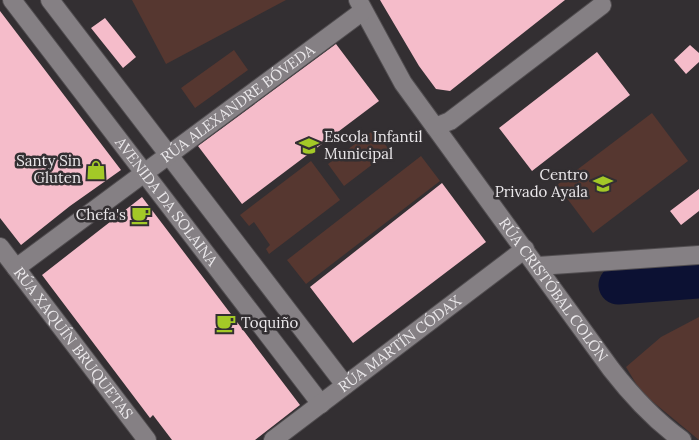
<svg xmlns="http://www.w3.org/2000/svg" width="699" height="440" font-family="Lora,serif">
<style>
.green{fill:#563730}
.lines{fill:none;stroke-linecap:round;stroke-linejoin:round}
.river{stroke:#0c1133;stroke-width:39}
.building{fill:#f5bcca}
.minor-casing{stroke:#514d50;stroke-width:20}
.minor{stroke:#858084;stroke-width:18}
.labels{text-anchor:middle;stroke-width:5;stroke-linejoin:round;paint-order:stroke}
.street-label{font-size:15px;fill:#ebe8eb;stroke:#332f32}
.poi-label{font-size:15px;fill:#ebe8eb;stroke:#332f32;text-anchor:end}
</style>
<rect width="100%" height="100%" fill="#332f32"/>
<path class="green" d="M132,0H286L166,64Z
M234,50L248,70L195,108L181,88Z
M652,113L688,161L593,233L557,185Z
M374,130L390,151L344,186L328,164Z
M421,156L440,181L306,284L287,260Z
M311,161L340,200L269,254L266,249L270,245L254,222L249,226L240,215Z
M699,317V440L641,392L626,367L661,337Z"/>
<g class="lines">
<path class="river" d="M618,285L699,279"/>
</g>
<path class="building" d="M380,0H565L450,91L436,89L419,66Z
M0,11L121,170L70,206L21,245L0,218Z
M105,18L136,57L123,68L91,28Z
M336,44L379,101L242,204L198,146Z
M690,45L699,53V62L686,74L674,60Z
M597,52L630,95L532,171L499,128Z
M442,183L486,242L353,343L310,287Z
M699,189V211L681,225L670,211Z
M142,197L300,405L255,440H172L153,415L150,418L42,275Z"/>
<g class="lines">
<defs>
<g id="minor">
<path id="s1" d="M12,0L321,404"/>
<path d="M50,0L345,385"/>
<path id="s2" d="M358,0L403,83L611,369C632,396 654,420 682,440"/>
<path d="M435,127L450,121L602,5"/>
<path id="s3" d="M0,247L147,440"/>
<path d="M538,266L699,255"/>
<path id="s4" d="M16,268L363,11"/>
<path id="s5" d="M273,440L525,249"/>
</g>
</defs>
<use href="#minor" class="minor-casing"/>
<use href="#minor" class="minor"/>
</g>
<defs>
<symbol id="school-bare" viewBox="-9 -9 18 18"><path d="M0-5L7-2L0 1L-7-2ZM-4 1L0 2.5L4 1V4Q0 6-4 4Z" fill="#a3c927" stroke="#332f32" stroke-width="2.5" paint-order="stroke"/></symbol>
<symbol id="shop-bare" viewBox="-9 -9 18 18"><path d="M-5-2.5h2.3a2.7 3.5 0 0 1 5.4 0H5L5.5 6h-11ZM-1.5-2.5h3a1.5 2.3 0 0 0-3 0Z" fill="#a3c927" stroke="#332f32" stroke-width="2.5" paint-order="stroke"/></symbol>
<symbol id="cafe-bare" viewBox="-9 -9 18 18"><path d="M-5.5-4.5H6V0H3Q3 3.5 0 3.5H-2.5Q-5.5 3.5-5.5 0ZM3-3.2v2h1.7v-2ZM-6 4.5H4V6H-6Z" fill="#a3c927" stroke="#332f32" stroke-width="2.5" paint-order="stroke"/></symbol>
</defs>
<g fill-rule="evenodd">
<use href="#school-bare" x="295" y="132" width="28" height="28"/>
<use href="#shop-bare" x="82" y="156" width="28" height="28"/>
<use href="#school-bare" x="589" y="170" width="28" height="28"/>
<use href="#cafe-bare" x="127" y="201" width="28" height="28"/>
<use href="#cafe-bare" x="212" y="309" width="28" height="28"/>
</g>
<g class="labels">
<g class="street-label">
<text dy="5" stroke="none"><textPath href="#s4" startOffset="276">RÚA ALEXANDRE BÓVEDA</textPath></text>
<text dy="5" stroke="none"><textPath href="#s1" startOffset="254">AVENIDA DA SOLAINA</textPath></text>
<text dy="5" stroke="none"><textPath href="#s2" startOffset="350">RÚA CRISTÓBAL COLÓN</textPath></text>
<text dy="5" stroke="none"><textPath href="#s3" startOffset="121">RÚA XAQUÍN BRUQUETAS</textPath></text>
<text dy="5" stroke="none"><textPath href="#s5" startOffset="159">RÚA MARTÍN CÓDAX</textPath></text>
</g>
<g class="poi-label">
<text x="324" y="142" text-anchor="start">Escola Infantil<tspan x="324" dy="17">Municipal</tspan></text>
<text x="81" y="166">Santy Sin<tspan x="81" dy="17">Gluten</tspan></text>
<text x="588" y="180">Centro<tspan x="588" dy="17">Privado Ayala</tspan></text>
<text x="126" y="220">Chefa's</text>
<text x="241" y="328" text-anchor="start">Toquiño</text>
</g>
</g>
</svg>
